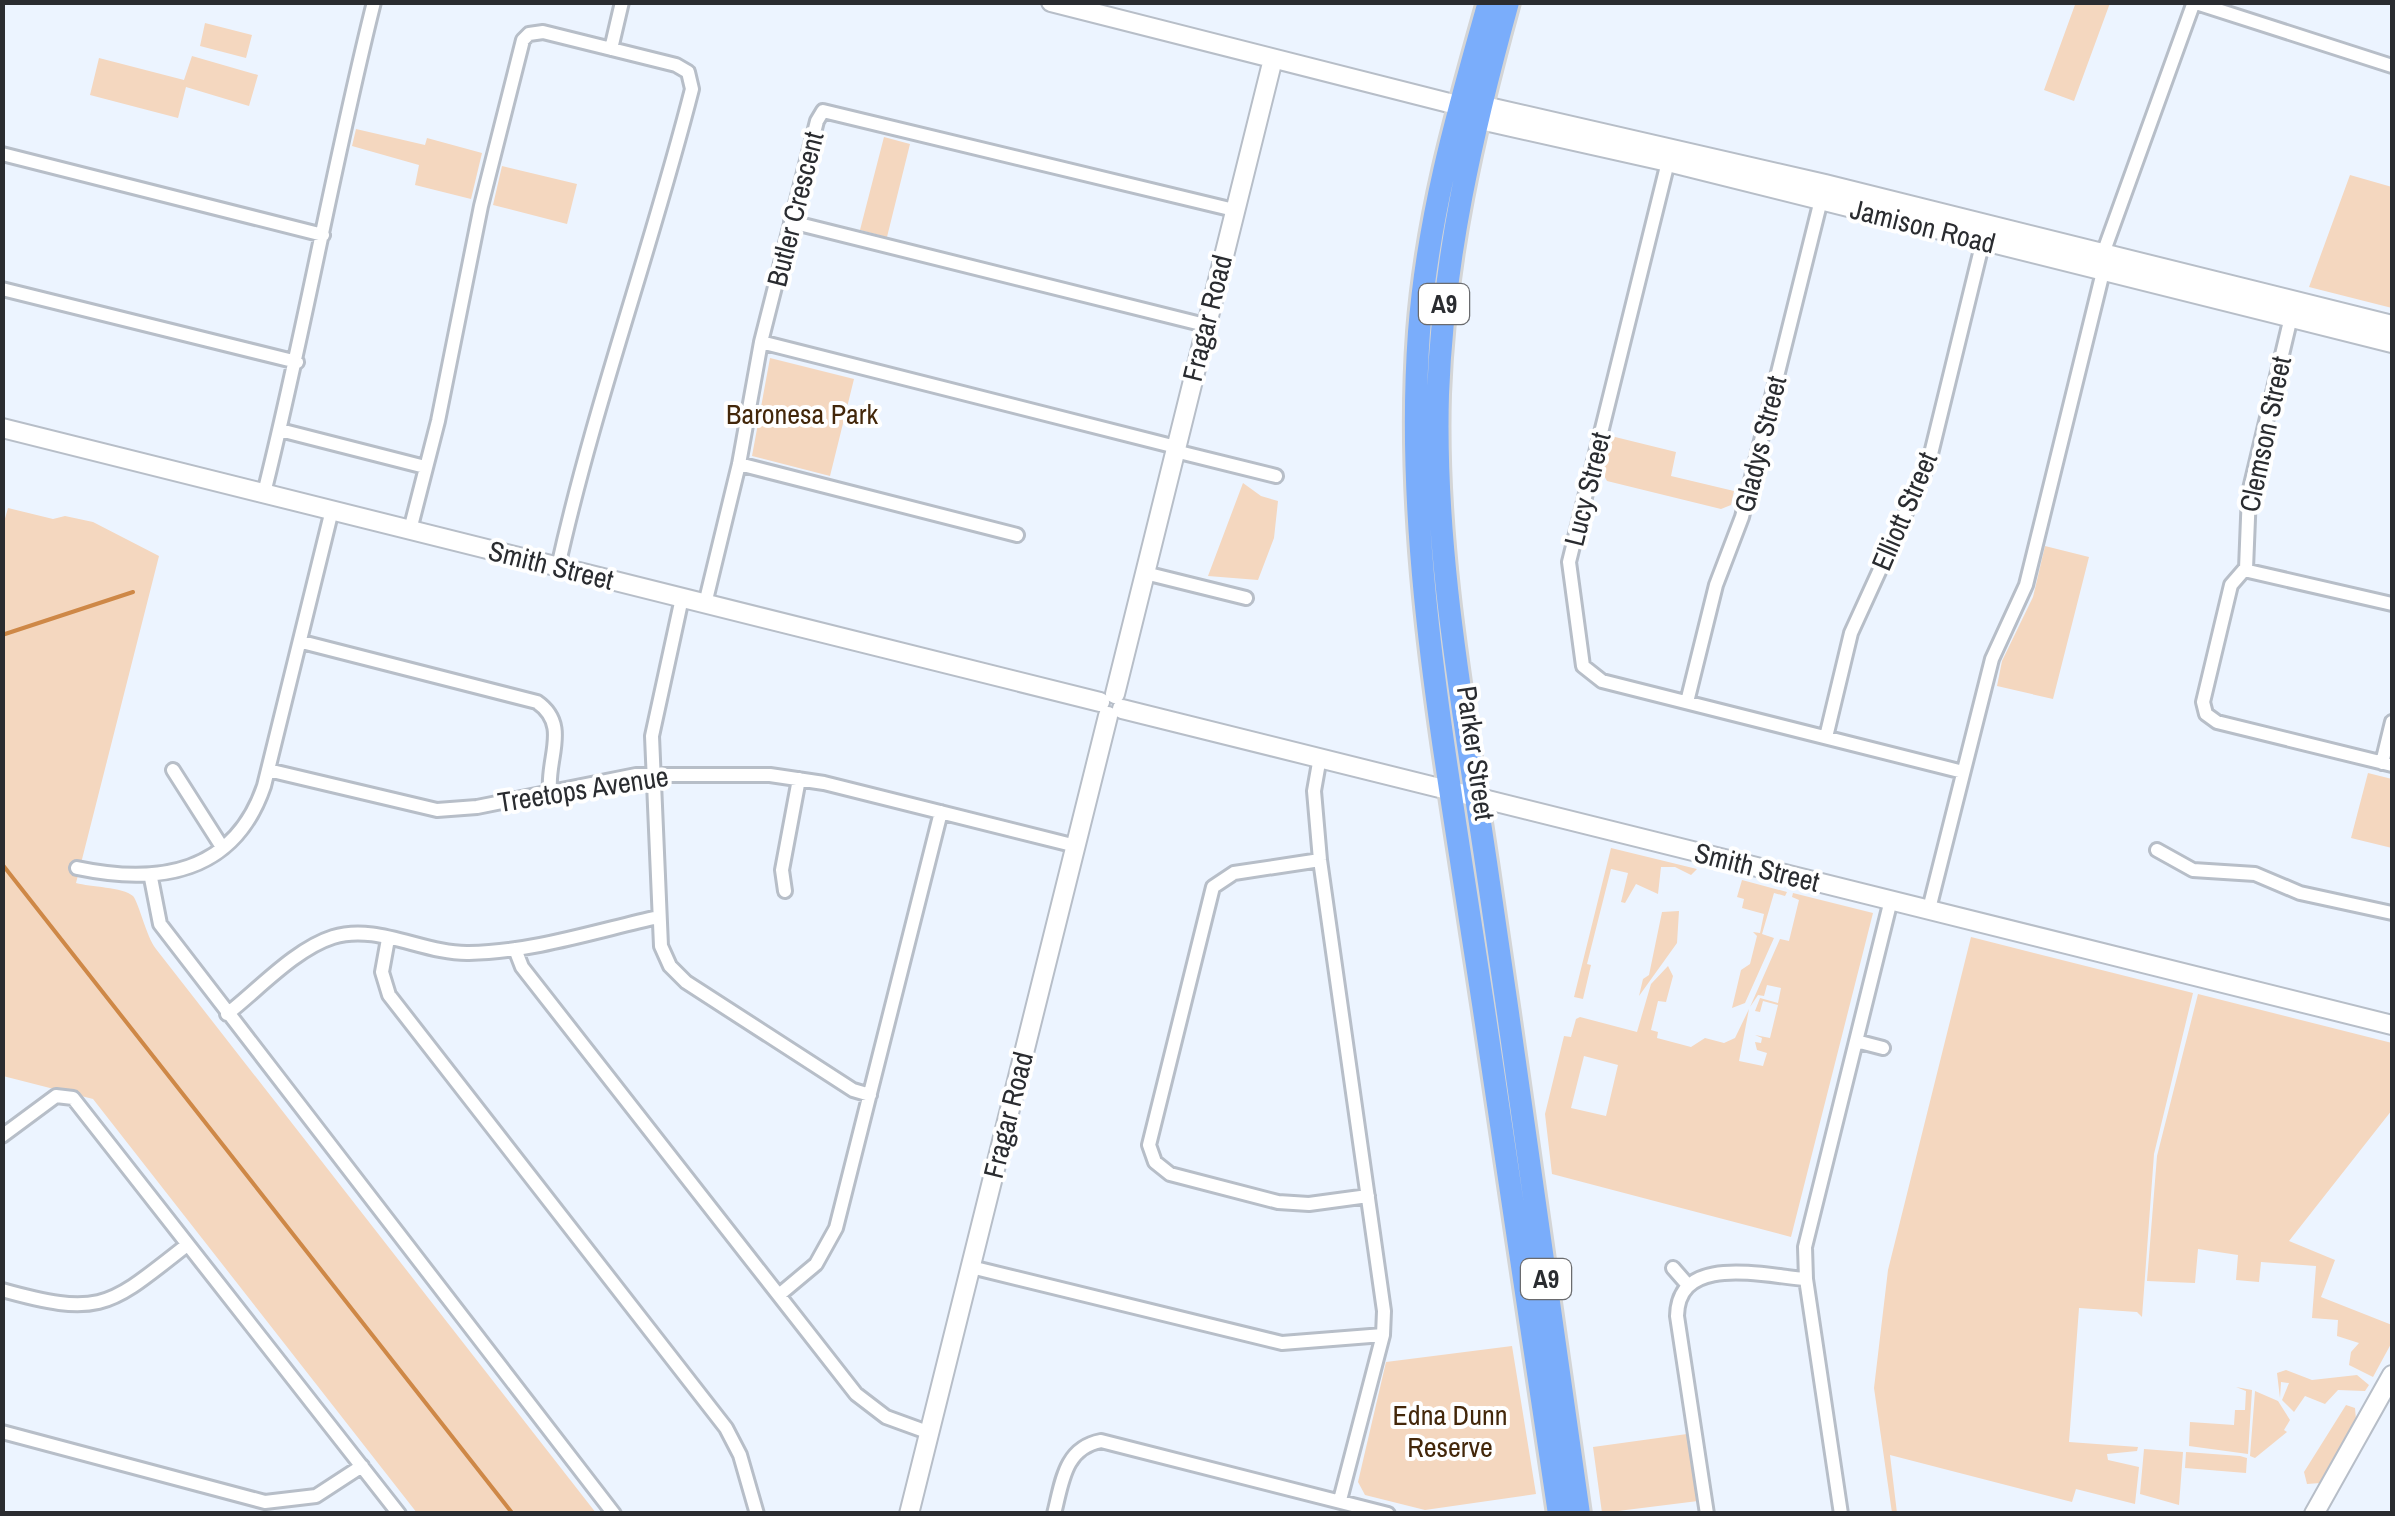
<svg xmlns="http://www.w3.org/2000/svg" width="2395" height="1516" font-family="'Archivo Narrow',sans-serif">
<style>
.green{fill:#f4d7bf;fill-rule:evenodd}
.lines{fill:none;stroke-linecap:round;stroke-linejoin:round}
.stream{stroke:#ce8847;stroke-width:4}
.street-casing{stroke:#b7bec8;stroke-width:18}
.secondary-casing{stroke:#b7bec8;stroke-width:22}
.highway-casing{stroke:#d4d5d6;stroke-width:28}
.street{stroke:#fff;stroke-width:12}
.secondary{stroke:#fff;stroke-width:18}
.highway{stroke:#7aadfb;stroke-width:22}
.labels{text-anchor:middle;stroke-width:8;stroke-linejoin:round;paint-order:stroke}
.shield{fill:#fff;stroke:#6a6b6e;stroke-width:2.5}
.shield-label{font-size:25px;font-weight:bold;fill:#2a2c30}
.street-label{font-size:28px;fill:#2a2c30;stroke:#fff}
.park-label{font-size:28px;fill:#43270a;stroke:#fff}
</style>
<rect width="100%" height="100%" fill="#ecf4ff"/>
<path class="green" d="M2076,2L2110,3L2074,101L2044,90Z
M205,23L252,35L246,58L200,46Z
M192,56L258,75L249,106L186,87L178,118L90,95L99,58L184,80Z
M356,129L425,145L427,138L482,153L471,199L415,185L419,165L352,146Z
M884,137L910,144L887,237L860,230Z
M502,166L577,184L567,224L493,205Z
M2350,175L2392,187V308L2309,287Z
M770,358L854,379L830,476L752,456Z
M1611,436L1676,452L1671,476L1734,491L1731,505L1721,509L1607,481L1602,472Z
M1243,483L1261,496L1278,501L1274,538L1258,580L1208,576Z
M8,508L53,519L65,516L93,522L159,556L76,883C90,887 123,887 133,896C139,903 146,936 156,949L596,1513H417L93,1099L3,1076L2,529Z
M2045,546L2089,557L2053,699L1997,686L2002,661L2033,597Z
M2368,773L2392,779V848L2351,838Z
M1611,848L1697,869L1691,875L1675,867H1661L1658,894L1636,884L1625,903L1621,902L1628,873L1611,869L1587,964L1591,965L1583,999L1574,997Z
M1742,880L1787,892L1785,896L1774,893L1762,934L1774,938L1745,1003L1732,1008L1741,970L1750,964L1757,936L1753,932L1760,933L1764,914L1742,908L1744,899L1737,897Z
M1793,893L1873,913L1791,1237L1552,1174L1545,1114L1564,1036L1571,1037L1576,1019L1580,1017L1637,1032L1651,984L1668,966L1673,976L1666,1002L1658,1001L1651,1030L1658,1032L1657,1038L1691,1047L1705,1038L1724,1043L1735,1038L1749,1009L1739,1061L1763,1066L1767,1053L1757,1050L1755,1042L1761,1043L1762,1038L1755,1035L1770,1038L1778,1005L1763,1001L1760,1012L1755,1011L1760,998L1778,1003L1781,988L1767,985L1764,996L1758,995L1750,1007L1780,939L1789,941L1799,900L1792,897ZM1584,1056L1618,1065L1606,1116L1571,1108Z
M1679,911L1677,943L1639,996L1643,979L1649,975L1662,912Z
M1971,937L2193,993L2154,1154L2142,1317L2137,1312L2079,1308L2069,1442L2138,1447L2137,1451L2107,1454L2108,1460L2139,1467L2135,1504L2076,1489L2072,1502L1890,1455L1897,1513H1892L1874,1388L1888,1270Z
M2198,994L2392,1043V1110L2289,1241L2335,1260L2321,1297L2392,1325V1342L2373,1377L2349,1365L2351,1352L2359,1343L2337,1336L2338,1320L2312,1318L2316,1266L2261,1262L2259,1282L2236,1280L2238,1255L2198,1249L2195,1283L2147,1281L2157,1156Z
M1512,1346L1536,1494L1425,1510L1365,1495L1358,1482L1386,1362Z
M2286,1370L2312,1380L2357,1375L2369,1385L2365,1391L2338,1390L2325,1404L2305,1396L2294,1412L2282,1400L2289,1383L2281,1382L2280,1398L2277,1373Z
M2236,1387L2252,1390L2248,1454L2189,1446L2190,1422L2234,1425L2235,1410H2245L2246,1391Z
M2255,1391L2278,1401L2290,1420L2284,1430L2287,1432L2255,1458L2250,1456Z
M2346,1405L2355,1408L2356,1420L2320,1483L2307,1484L2304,1472Z
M1687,1434L1698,1501L1602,1513L1593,1447Z
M2144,1449L2183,1452L2179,1505L2140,1494Z
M2186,1452L2240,1456L2247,1458L2246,1473L2185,1468Z"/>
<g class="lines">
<path class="stream" d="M2,635L133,592
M2,864L513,1514"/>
<defs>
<path id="street" d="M2193,2L2392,66
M611,49L622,2
M2,154L323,235
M1668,162L1569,562L1583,666L1602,681L1963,772
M791,222L1205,325
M2,289L297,362
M761,342L1176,447
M280,430L425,467
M1175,451L1276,476
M739,464L1017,535
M264,493C305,330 333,165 374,2
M410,530L438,421L481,206L523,40L529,34L543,32L676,65L688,72L692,89C651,250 594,405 558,567
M2246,569L2249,493L2291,317
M1145,573L1246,598
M682,598L652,736L661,946L670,966L686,982L853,1090L870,1095
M705,604L739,464L761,342L817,121L823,111L1234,210
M2392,604L2244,570L2231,585L2203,702L2206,714L2217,722L2392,765
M302,642L537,702C570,725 547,757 550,790
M1687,702L1716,585L1742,517L1821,200
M1826,737L1851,633L1929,462L1983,241
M1320,757L1314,791L1320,860L1384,1311L1383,1335L1340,1500
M2382,763L2392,722
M173,770L222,847
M268,770L437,810L477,807L636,775H770L824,783L1076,846
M2157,850L2193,870L2255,874L2300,893L2392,913
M1320,860L1234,873L1213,887L1149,1145L1155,1162L1170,1174L1278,1202L1309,1204L1368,1196
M77,868C158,885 234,874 264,786L332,510
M151,878L160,924L614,1514
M785,891L782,870L799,779
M1929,909L1992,659L2026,585L2102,276L2105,248L2194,2
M388,939L382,972L389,995L726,1428L740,1455L757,1514
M515,949L522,967L856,1394L886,1417L930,1433
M227,1014C258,990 295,949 333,937C377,923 424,954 469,953C532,952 596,931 658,917
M1856,1041L1883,1048
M2,1136L56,1096L73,1098L399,1514
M971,1267L1282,1343L1383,1335
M1673,1268L1687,1284
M2,1290C102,1318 109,1306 187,1245
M779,1295L816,1264L836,1228L941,812
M2,1432L265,1502L316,1496L362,1466
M1054,1514C1062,1483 1064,1448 1101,1441L1388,1514
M1707,1514L1677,1316C1678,1253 1764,1276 1806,1279
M1841,1514L1806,1279L1805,1247L1891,900"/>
<path id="secondary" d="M1051,2L1457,105H1480L1825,184L2392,325
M1467,113L1476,119L1668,162L2392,343
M2,428L1100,702
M1115,694L1273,59
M1122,709L2392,1025
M909,1514L1108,716
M2314,1514L2392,1375"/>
<path id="highway" d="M1489,2C1457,115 1428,215 1419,332C1405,527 1440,722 1469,913C1500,1113 1530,1313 1559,1514
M1508,2C1472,132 1443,260 1438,394C1433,557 1466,723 1489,883C1520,1093 1549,1303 1579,1514"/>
</defs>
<use href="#street" class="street-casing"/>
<use href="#secondary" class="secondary-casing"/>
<use href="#highway" class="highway-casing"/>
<use href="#street" class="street"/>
<use href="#secondary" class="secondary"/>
<use href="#highway" class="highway"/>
</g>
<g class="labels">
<g class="shield">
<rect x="1419" y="284" width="50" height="40" rx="8"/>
<rect x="1521" y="1259" width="50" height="40" rx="8"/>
</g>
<g class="shield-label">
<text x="1444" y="313">A9</text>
<text x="1546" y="1288">A9</text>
</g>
<g class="street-label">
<text transform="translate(795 209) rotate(-76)" y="10">Butler Crescent</text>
<text transform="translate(1923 226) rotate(14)" y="10">Jamison Road</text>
<text transform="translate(1207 318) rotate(-76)" y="10">Fragar Road</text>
<text transform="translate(2265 434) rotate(-78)" y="10">Clemson Street</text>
<text transform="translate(1760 444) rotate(-76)" y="10">Gladys Street</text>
<text transform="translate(1587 489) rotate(-76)" y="10">Lucy Street</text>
<text transform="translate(1904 511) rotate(-67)" y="10">Elliott Street</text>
<text transform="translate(551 565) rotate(14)" y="10">Smith Street</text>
<text transform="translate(1476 753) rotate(82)" y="10">Parker Street</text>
<text transform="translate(583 789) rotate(-9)" y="10">Treetops Avenue</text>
<text transform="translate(1757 867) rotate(14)" y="10">Smith Street</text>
<text transform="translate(1008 1115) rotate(-76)" y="10">Fragar Road</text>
</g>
<g class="park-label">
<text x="802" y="424">Baronesa Park</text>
<text x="1450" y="1425">Edna Dunn<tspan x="1450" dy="32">Reserve</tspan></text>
</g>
</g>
<rect width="2395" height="1516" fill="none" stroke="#2a2c30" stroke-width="10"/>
</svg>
